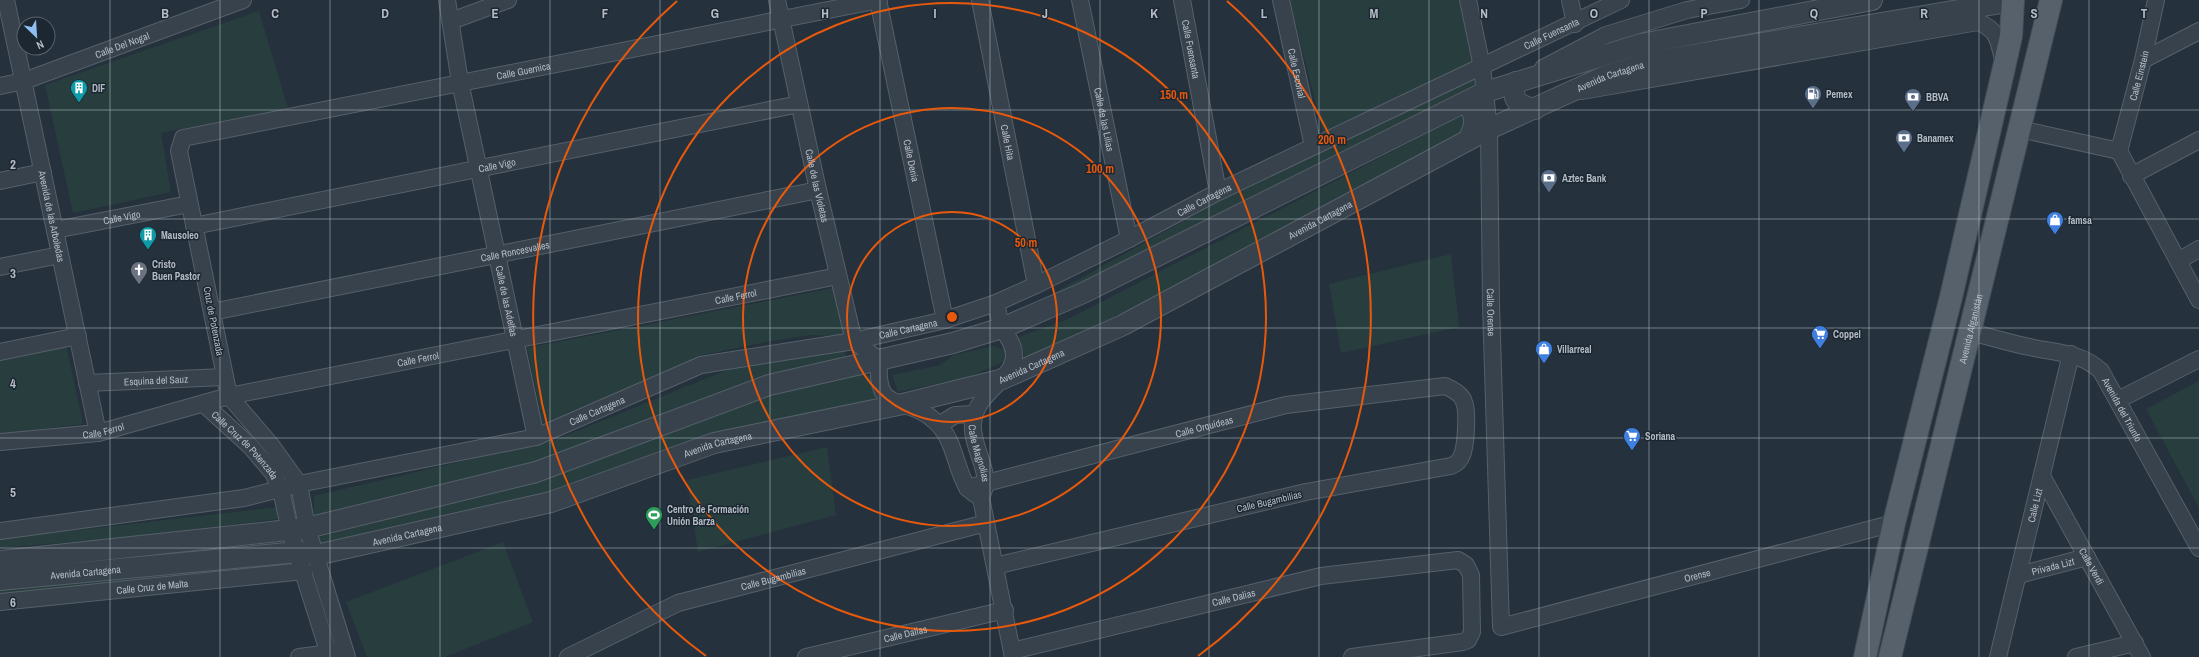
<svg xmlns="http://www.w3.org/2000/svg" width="2199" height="657" font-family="'Archivo Narrow',sans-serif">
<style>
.green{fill:#283e3e}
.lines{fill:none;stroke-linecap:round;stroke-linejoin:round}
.minor-casing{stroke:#56606a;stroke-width:18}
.tertiary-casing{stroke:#56606a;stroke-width:22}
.primary-casing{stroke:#444e58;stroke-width:24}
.minor{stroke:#38424c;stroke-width:16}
.tertiary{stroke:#38424c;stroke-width:20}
.primary{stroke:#56616c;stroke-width:22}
.grid{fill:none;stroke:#b4bdc7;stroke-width:1;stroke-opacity:0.55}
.ring{fill:none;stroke:#e8590c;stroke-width:2}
.labels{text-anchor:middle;stroke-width:3;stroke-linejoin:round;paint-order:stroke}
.street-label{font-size:10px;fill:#b4bdc7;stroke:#1d2731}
.poi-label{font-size:10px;font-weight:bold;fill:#b4bdc7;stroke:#1d2731;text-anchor:start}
.grid-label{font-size:13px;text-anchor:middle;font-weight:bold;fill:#b4bdc7;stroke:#1d2731;stroke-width:3;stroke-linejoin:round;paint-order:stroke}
.centre{fill:#e8590c;stroke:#1d2731;stroke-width:2}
.ring-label{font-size:12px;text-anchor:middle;font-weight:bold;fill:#e8590c;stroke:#1d2731;stroke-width:3;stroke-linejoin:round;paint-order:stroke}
</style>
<rect width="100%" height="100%" fill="#25313c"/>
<path class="green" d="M1290,0H1464L1479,65L1324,137Z
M259,11L288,108L161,133L171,192L73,213L45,85Z
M1474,78L1477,88L1012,322V312L1034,304L1216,203Z
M1463,115L1471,119L1466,129C1321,208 1177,291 1025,358L1022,346L1016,338L1068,319Z
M1451,254L1459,327L1341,353L1329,284Z
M833,288L845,336L811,335L771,341L702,355L685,366L562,418L543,423L527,348Z
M66,344L83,424L0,434V358Z
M994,346L1005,350L1006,361L968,377L898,392L892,375L940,365L954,355Z
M844,350L848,363L537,466L314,519V496L557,439L739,365Z
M862,373L874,377L875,398L868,404L548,495L318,545L319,537L370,524L766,394Z
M2199,381V508L2146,409Z
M827,447L836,515L698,552L687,480Z
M278,507V519L131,537L0,548V539Z
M503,542L533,622L445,657H367L346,602Z
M296,559L297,568L0,598V587Z"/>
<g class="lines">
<defs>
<g id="minor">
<path id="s1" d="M6,0L98,433"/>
<path id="s2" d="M447,0L460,82L536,437"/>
<path id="s3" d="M777,0L818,190L854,341L879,360C875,419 906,392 937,423C955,441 955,467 967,487C969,491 977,495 981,498"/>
<path id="s4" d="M878,0L945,320"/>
<path id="s5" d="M980,0L1036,285"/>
<path id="s6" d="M1080,0L1129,239"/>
<path id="s7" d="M1182,0L1218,192"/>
<path id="s8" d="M1281,0L1313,146"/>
<path id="s9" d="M1468,0L1482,67L1489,129L1491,305L1501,627L1894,523"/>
<path d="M1570,0L1575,24"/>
<path d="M451,21L508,0"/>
<path d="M2143,60L2199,31"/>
<path d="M1543,68L1606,35L1687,10L1741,0"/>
<path id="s10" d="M0,86L24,81L243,0"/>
<path d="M1582,91L1978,22C2000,31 1998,42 2004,63"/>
<path d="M2020,129L2119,151"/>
<path d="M2119,151L2199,300"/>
<path id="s11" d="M2119,151L2143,60L2156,0"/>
<path d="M2131,176L2199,140"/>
<path d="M0,181L43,172"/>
<path id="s12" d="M194,226L799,104"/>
<path id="s13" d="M55,230L189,204"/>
<path d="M2178,261L2199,249"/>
<path d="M0,267L60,255"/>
<path id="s14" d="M996,303C998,311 999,322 1003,329C1008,338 1015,346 1014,357C1012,381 975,392 973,424C971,442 987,468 986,484C985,488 982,494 981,498L1013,657"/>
<path id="s15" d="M212,312L818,190"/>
<path id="s16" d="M1970,332C1991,337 2012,344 2034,348C2058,353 2082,353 2101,371L2199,548"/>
<path d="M0,352L78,336"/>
<path id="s17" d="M87,383L225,377"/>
<path d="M2118,400L2199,359"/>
<path id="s18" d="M205,405L250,446L273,473L281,490L290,531L330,657"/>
<path d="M939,425L955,415L974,414"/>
<path id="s19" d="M0,442L98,433L229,396L838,276"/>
<path id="s20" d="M2042,476L2142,657"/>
<path id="s21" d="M967,488L1286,405L1445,386C1452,389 1462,394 1464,402C1468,411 1466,446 1462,455C1460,461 1456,464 1451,466L1306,492L995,566"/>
<path id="s22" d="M0,531L244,498L299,484L536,437L701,365L854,341L945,320L996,303L1036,285L1129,239L1218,192L1621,0"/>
<path id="s23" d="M2019,575L2087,557"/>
<path id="s24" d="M0,602L304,571"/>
<path id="s25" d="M1012,651L1321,576L1458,560L1466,565L1471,575L1472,632L1468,640L1463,642L1352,657"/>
<path d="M299,657L339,652"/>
<path id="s26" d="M347,657L307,528L299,484L271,445L229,396L179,151L183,138L879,0"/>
<path id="s27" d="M568,657L678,603L986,523"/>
<path id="s28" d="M806,657L1005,610"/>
<path id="s29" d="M1998,657L2071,354"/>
<path d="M2076,657L2135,643"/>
</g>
<g id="tertiary">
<path d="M1516,82C1511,100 1517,105 1535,109"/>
<path d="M1468,140C1477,123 1475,119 1469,101"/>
<path d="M0,561L307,528L536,472L769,385L953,343L1002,328L1083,293L1485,92L1641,44L1872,0"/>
<path id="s30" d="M0,580L298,552L316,555L551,502L714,443L903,404L1000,380L1123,325L1489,129L1605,76L1650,62L2013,1"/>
</g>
<g id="primary">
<path d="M1865,657L1894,523L1951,297L2003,72L2011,36L2013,0"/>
<path id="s31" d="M1890,657L2051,0"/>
</g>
</defs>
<use href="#minor" class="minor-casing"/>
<use href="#tertiary" class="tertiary-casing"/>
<use href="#primary" class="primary-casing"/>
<use href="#minor" class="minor"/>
<use href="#tertiary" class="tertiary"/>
<use href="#primary" class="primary"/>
</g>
<path class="grid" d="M110,0V657M220,0V657M330,0V657M440,0V657M550,0V657M660,0V657M770,0V657M880,0V657M990,0V657M1100,0V657M1209,0V657M1319,0V657M1429,0V657M1539,0V657M1649,0V657M1759,0V657M1869,0V657M1979,0V657M2089,0V657M0,110H2199M0,219H2199M0,328H2199M0,438H2199M0,548H2199"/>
<g class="ring">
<circle cx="952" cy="317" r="105"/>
<circle cx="952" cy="317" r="209"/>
<circle cx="952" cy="317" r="314"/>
<path d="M706 656A419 419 0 0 1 677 1M1227 1A419 419 0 0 1 1198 656"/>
</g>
<defs>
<symbol id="building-pin" viewBox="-11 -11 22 30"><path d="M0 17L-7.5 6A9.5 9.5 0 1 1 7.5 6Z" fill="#0f9aa8" stroke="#1d2731"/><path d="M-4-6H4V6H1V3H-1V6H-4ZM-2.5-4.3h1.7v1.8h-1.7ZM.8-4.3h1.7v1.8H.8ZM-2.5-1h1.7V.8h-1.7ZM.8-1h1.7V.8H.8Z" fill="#fff"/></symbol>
<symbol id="fuel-pin" viewBox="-11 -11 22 30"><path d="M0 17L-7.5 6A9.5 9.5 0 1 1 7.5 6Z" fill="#5c6f8a" stroke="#1d2731"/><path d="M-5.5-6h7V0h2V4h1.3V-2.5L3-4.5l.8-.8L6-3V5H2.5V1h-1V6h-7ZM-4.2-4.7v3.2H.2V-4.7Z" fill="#fff"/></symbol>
<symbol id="bank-pin" viewBox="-11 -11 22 30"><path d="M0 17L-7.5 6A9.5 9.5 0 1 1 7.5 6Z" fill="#5c6f8a" stroke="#1d2731"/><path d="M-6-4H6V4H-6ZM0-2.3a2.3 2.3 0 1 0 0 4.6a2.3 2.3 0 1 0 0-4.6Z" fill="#fff"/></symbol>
<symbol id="shop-pin" viewBox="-11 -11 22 30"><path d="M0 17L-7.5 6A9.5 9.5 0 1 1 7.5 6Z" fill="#3f7fe0" stroke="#1d2731"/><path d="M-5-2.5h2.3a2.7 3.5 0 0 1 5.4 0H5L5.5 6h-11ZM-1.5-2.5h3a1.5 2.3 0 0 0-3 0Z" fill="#fff"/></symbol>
<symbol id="church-pin" viewBox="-11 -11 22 30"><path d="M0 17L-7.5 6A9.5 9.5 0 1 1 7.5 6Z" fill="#6b7280" stroke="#1d2731"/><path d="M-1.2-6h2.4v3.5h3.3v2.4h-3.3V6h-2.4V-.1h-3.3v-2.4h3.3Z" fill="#fff"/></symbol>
<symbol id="supermarket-pin" viewBox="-11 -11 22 30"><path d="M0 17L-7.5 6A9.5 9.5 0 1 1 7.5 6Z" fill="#3f7fe0" stroke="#1d2731"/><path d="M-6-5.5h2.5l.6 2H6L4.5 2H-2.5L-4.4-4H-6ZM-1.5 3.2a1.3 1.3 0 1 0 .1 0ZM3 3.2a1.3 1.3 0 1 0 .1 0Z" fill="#fff"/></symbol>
<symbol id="stadium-pin" viewBox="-11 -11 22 30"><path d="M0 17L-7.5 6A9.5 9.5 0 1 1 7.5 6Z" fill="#2e9e5b" stroke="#1d2731"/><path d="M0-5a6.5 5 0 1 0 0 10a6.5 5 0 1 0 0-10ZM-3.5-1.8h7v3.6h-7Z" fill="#fff"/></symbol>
</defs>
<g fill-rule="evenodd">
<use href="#building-pin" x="69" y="78" width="20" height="27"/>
<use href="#fuel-pin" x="1803" y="84" width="20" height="27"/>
<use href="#bank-pin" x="1903" y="87" width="20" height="27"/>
<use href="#bank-pin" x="1894" y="128" width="20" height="27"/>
<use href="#bank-pin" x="1539" y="168" width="20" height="27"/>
<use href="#shop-pin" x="2045" y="210" width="20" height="27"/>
<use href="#building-pin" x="138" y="225" width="20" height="27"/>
<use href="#church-pin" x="129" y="260" width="20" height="27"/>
<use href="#supermarket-pin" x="1810" y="324" width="20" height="27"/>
<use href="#shop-pin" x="1534" y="339" width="20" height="27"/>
<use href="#supermarket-pin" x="1622" y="426" width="20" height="27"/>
<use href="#stadium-pin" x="644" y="505" width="20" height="27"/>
</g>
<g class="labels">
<g class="street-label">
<text dy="4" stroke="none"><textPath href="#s22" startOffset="1644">Calle Fuensanta</textPath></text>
<text dy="4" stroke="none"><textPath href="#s10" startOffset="129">Calle Del Nogal</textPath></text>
<text dy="4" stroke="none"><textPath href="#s7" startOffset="50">Calle Fuensanta</textPath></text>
<text dy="4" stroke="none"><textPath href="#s26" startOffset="903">Calle Guernica</textPath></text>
<text dy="4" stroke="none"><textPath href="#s8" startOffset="75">Calle Escorial</textPath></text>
<text dy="4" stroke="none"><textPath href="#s11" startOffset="78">Calle Einstein</textPath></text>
<text dy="4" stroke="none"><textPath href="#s30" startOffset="1707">Avenida Cartagena</textPath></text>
<text dy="4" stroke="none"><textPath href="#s6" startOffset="122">Calle de las Lilias</textPath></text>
<text dy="4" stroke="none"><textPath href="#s5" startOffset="145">Calle Hita</textPath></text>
<text dy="4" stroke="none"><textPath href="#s4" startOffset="164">Calle Denia</textPath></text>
<text dy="4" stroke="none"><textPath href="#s12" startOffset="309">Calle Vigo</textPath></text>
<text dy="4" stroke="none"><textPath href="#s3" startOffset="190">Calle de las Violetas</textPath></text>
<text dy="4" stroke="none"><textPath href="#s22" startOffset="1259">Calle Cartagena</textPath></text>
<text dy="4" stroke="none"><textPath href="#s1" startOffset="221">Avenida de las Arboledas</textPath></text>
<text dy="4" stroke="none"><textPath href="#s13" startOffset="68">Calle Vigo</textPath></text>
<text dy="4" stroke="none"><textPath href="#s30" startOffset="1383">Avenida Cartagena</textPath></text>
<text dy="4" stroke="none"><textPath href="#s15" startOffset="309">Calle Roncesvalles</textPath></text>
<text dy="4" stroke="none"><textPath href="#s19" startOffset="751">Calle Ferrol</textPath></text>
<text dy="4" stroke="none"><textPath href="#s2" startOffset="307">Calle de las Adelfas</textPath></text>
<text dy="4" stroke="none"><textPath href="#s9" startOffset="314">Calle Orense</textPath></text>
<text transform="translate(214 321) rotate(79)" y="4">Cruz de Potenzada</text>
<text dy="4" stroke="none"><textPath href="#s22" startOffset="935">Calle Cartagena</textPath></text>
<text dy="4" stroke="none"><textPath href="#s31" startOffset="338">Avenida Afganistán</textPath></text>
<text dy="4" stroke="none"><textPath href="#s19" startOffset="427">Calle Ferrol</textPath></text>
<text dy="4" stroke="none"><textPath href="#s30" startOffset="1059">Avenida Cartagena</textPath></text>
<text dy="4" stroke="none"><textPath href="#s17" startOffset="69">Esquina del Sauz</textPath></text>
<text dy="4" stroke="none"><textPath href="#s22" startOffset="611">Calle Cartagena</textPath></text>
<text dy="4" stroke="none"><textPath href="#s16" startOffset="182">Avenida del Triunfo</textPath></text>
<text dy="4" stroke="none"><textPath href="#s21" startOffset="245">Calle Orquídeas</textPath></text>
<text dy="4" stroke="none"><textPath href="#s19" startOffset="104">Calle Ferrol</textPath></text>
<text dy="4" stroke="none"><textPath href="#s30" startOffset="735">Avenida Cartagena</textPath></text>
<text dy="4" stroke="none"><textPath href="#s18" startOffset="57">Calle Cruz de Potenzada</textPath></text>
<text dy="4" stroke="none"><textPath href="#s14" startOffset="168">Calle Magnolias</textPath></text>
<text transform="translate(1269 501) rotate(-13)" y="4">Calle Bugambilias</text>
<text dy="4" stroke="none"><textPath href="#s29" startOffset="156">Calle Lizt</textPath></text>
<text dy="4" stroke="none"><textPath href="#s30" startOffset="411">Avenida Cartagena</textPath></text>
<text dy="4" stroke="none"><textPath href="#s23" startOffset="35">Privada Lizt</textPath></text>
<text dy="4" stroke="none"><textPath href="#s20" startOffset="103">Calle Verdi</textPath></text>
<text dy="4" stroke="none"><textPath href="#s30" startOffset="86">Avenida Cartagena</textPath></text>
<text dy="4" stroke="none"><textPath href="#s9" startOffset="832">Orense</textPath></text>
<text dy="4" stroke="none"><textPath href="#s27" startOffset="221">Calle Bugambilias</textPath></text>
<text dy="4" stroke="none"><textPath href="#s24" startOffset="153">Calle Cruz de Malta</textPath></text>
<text dy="4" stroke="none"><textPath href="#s25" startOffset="228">Calle Dalias</textPath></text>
<text dy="4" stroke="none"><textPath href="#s28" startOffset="102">Calle Dalias</textPath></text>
</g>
<g class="poi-label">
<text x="92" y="92">DIF</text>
<text x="1826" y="98">Pemex</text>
<text x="1926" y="101">BBVA</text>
<text x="1917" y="142">Banamex</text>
<text x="1562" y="182">Aztec Bank</text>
<text x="2068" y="224">famsa</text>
<text x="161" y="239">Mausoleo</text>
<text x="152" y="268">Cristo<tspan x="152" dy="12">Buen Pastor</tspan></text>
<text x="1833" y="338">Coppel</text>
<text x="1557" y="353">Villarreal</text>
<text x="1645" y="440">Soriana</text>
<text x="667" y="513">Centro de Formación<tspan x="667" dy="12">Unión Barza</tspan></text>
</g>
</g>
<g class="grid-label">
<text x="165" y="18">B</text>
<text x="275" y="18">C</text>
<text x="385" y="18">D</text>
<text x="495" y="18">E</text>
<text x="605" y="18">F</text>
<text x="715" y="18">G</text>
<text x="825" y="18">H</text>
<text x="935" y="18">I</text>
<text x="1045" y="18">J</text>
<text x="1154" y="18">K</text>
<text x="1264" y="18">L</text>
<text x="1374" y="18">M</text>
<text x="1484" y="18">N</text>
<text x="1594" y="18">O</text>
<text x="1704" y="18">P</text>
<text x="1814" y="18">Q</text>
<text x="1924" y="18">R</text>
<text x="2034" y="18">S</text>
<text x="2144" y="18">T</text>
<text x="13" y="169">2</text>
<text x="13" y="278">3</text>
<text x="13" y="388">4</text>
<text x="13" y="497">5</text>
<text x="13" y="607">6</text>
</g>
<circle cx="952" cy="317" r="6" class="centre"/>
<g class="ring-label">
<text x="1174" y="99">150 m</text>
<text x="1332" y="144">200 m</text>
<text x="1100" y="173">100 m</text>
<text x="1026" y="247">50 m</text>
</g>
<g transform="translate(36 36) rotate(155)"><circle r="19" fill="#1d2731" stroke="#59636d"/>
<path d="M0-3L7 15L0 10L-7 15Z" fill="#8ebef2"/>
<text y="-6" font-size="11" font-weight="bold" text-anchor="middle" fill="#b4bdc7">N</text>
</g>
</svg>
